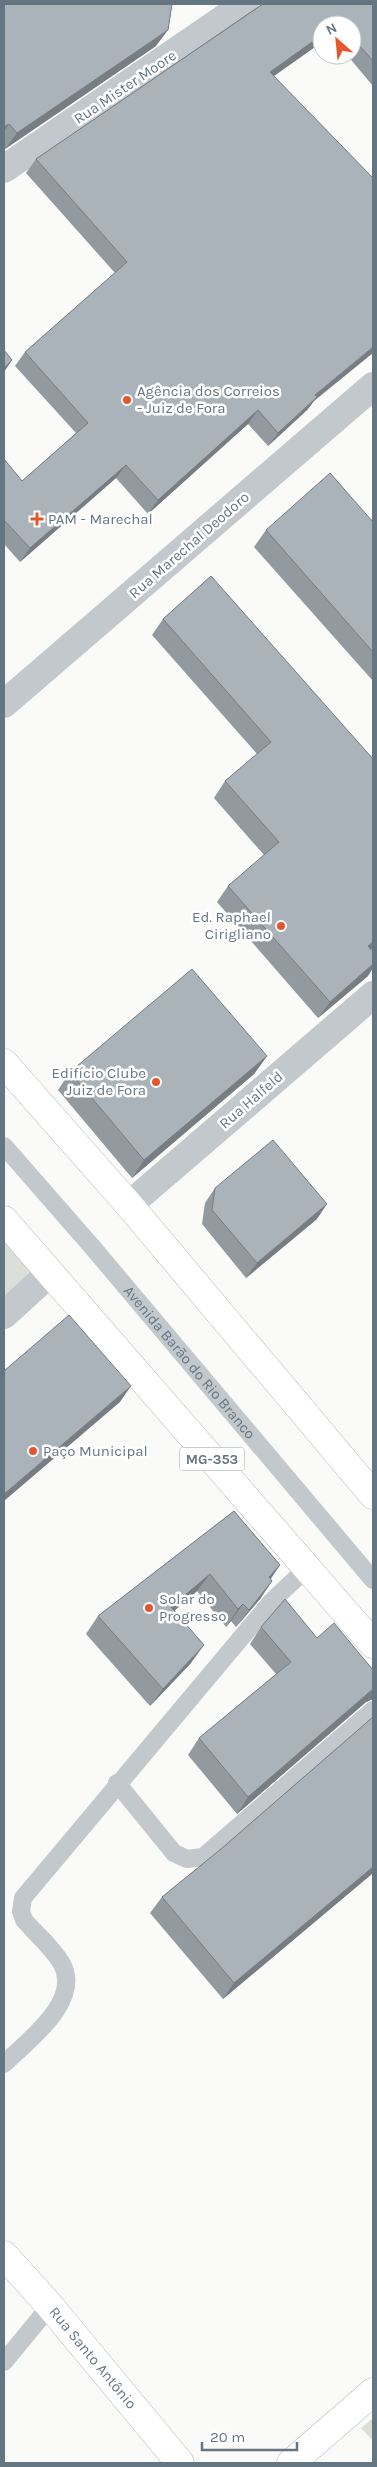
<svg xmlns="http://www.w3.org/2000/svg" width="377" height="2467" font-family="Karla,sans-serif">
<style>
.green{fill:#dadfd7}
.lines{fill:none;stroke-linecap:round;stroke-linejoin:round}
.secondary-casing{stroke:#b3babf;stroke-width:29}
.primary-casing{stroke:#b5babe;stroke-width:29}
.lane{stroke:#c3c8cc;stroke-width:18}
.street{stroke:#c3c8cc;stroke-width:28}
.secondary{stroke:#fff;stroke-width:28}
.primary{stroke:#fff;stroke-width:28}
.wall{fill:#929a9f}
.shaded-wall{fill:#777d82}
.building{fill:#aab3b9;stroke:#777d82}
.poi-dot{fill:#e4572e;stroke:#fff;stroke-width:2}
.labels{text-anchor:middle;stroke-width:5;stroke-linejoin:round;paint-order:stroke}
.shield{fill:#fff;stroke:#939fa8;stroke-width:1}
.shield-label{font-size:14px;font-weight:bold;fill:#657683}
.street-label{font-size:15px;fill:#657683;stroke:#fff}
.poi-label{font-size:15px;fill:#657683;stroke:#fff;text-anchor:start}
</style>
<rect width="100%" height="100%" fill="#fafaf8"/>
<path class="green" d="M4,1235L37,1273L4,1301Z
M373,2418V2441L361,2428Z"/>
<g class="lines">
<defs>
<g id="secondary">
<path id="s2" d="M4,2255L50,2306L180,2463"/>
<path d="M291,2463L373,2392"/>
</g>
<path id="primary" d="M4,1063L129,1205L373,1495
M4,1220L373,1644"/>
</defs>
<use href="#secondary" class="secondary-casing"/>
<use href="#primary" class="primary-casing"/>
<g class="lane">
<path id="s1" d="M4,1146L94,1249L373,1580"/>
<path d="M117,1783L174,1853L187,1859L203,1857L373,1710"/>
<path d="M4,2064C27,2041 82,2002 62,1964C53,1948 36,1934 24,1920L21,1911L23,1898L272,1601L307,1568"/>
<path d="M4,2362L50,2306"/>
</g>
<path class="street" d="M4,169L245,4
M4,704L373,386
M129,1205L373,995
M4,1315L50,1273"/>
<use href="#secondary" class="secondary"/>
<use href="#primary" class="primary"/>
</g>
<path class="wall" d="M4,4L156,46L5,149L4,147Z
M262,4H373V86L347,55H352V25H322V42L274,76L314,401L307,410L268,446L248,424L148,514L116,478L20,562L4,544V459L22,481L76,433L15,366L25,352L115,273L26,173L36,159Z
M373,522V681L254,547L266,530Z
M211,576L371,950L368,976L318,1018L217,902L228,886L264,855L214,798L225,781L257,754L152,635L163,619Z
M267,1056L254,1074L132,1178L58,1090L70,1072Z
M215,1188L317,1219L246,1278L202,1224L205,1203Z
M234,1511L280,1565L270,1579L272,1581L260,1599L236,1627L231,1621L226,1627L197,1591L174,1611L191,1663L150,1706L86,1634L98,1616Z
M261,1627L317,1638L373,1670V1699L366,1702L237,1814L188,1755L199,1738L276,1674L250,1644Z
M373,1717V1873L223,1999L150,1913L162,1897L221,1849Z"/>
<path class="shaded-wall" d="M168,30L156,46L5,149L17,133Z
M322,35V42L261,85L270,72Z
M9,124L4,131V127Z
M373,347V353L314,401L307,410L268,446L278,433L315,395Z
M12,360L4,372V368Z
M258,410L248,424L148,514L158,500Z
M126,465L116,478L20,562L30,548Z
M373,942V948L356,963L368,946Z
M373,964V968L368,976L318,1018L330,1002Z
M267,1056L254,1074L132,1178L144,1160Z
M327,1204L317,1219L246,1278L257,1263Z
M131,1386L120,1402L4,1501V1494Z
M280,1565L268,1583L269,1577Z
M210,1574L197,1591L158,1625L171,1607Z
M272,1581L260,1599L236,1627L249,1610Z
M243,1604L231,1621L226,1627L238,1609Z
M204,1645L191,1663L150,1706L163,1689Z
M373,1689V1699L366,1702L237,1814L248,1797Z
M373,1867V1873L223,1999L234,1983Z"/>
<path class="building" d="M4,4H172L168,30L17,133L9,124L4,127Z
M263,4H373V61L352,37V25H342L340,22L336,25H322V35L270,72L373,178V347L315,395L317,397L278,433L258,410L158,500L126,465L30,548L4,520V459L22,481L88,423L25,352L127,262L36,159Z
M4,350L12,360L4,368Z
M330,473L373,522V652L266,530Z
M211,576L373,759V942L368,946L373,952V964L330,1002L228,886L279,842L225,781L271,742L163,619Z
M192,969L267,1056L144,1160L70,1072Z
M273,1140L327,1204L257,1263L212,1210L215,1188Z
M69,1315L131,1386L4,1494V1371Z
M234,1511L280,1565L269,1577L272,1581L249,1610L243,1604L238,1609L210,1574L171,1607L204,1645L163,1689L98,1616Z
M285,1599L317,1638L334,1623L373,1670V1689L248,1797L199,1738L291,1662L261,1627Z
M373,1717V1867L234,1983L162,1897L221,1849Z"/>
<g class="poi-dot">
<circle cx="127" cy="400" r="5"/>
<path d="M34.5 511.5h5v5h5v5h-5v5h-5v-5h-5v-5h5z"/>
<circle cx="281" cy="926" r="5"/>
<circle cx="156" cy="1082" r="5"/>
<circle cx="33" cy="1451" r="5"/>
<circle cx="149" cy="1608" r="5"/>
</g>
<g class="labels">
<rect class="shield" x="179.5" y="1447.5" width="65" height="23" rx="4"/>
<g class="shield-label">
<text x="212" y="1464">MG-353</text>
</g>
<g class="street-label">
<text transform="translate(125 87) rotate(-34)" y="5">Rua Mister Moore</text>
<text transform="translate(189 545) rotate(-41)" y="5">Rua Marechal Deodoro</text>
<text transform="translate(251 1100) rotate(-41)" y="5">Rua Halfeld</text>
<text dy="5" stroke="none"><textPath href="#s1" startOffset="285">Avenida Barão do Rio Branco</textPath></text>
<text dy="5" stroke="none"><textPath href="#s2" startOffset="136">Rua Santo Antônio</textPath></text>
</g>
<g class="poi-label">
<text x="137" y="396">Agência dos Correios<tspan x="137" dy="17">- Juiz de Fora</tspan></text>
<text x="48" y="524">PAM - Marechal</text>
<text x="271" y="922" text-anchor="end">Ed. Raphael<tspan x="271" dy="17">Cirigliano</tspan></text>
<text x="146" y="1078" text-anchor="end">Edifício Clube<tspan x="146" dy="17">Juiz de Fora</tspan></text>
<text x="43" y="1456">Paço Municipal</text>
<text x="159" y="1604">Solar do<tspan x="159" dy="17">Progresso</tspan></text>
</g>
</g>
<rect width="377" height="2467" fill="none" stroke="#657683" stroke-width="10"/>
<g transform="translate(337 40) rotate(333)"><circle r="24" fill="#ffffff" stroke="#c1c8cd"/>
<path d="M0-4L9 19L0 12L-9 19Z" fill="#e4572e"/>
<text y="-8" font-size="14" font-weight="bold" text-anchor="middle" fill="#657683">N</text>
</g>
<path d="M202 2442v8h95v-8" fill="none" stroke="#657683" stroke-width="2.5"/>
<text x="210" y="2442" font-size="15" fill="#657683" stroke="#ffffff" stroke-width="4" paint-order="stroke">20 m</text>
</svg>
